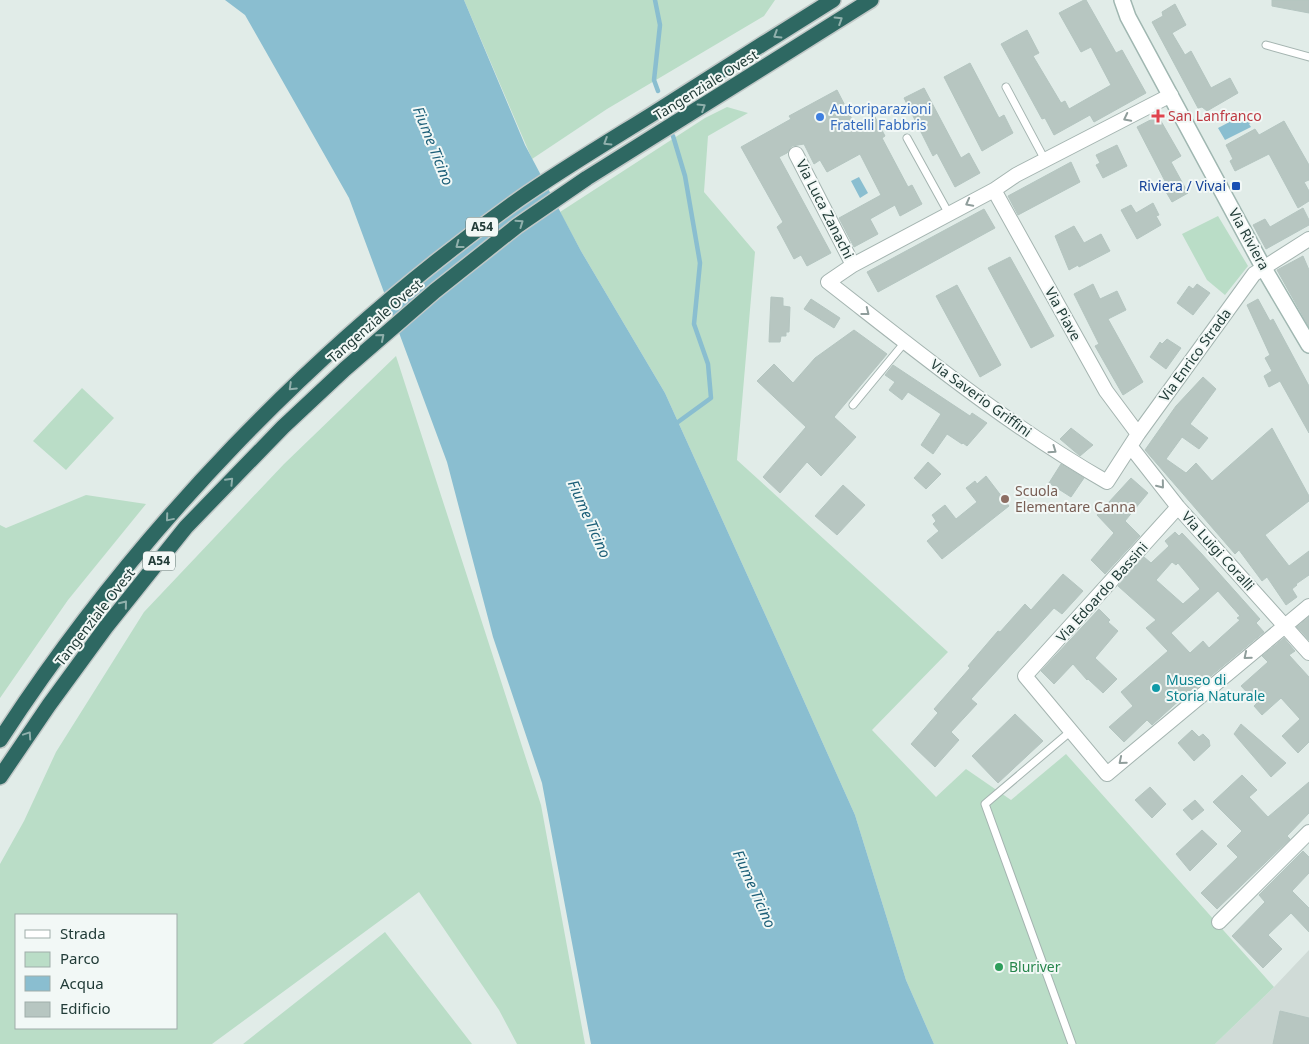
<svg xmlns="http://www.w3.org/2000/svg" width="1309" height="1044" font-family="'Noto Sans',sans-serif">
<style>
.built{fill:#d0dbd7}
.green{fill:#baddc7;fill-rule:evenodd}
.water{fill:#8abed0}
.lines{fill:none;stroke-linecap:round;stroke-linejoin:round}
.stream{stroke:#8abed0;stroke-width:4.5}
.building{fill:#b7c6c1;stroke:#b4c5c0;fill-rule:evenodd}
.lane-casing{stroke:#a4b4b0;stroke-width:9}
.street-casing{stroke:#a4b4b0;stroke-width:16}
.secondary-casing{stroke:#a0b7b1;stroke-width:18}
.highway-casing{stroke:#c1c8c7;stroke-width:18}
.lane{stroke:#fff;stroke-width:7}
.street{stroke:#fff;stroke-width:14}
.secondary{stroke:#fff;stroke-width:15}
.highway{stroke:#2e6862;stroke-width:15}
.oneway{stroke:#90b0ac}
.oneway2{stroke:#909e9c}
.health-dot{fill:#e0444e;stroke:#f2f8f6;stroke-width:2}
.shop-dot{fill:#3f7fe0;stroke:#f2f8f6;stroke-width:2}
.transit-dot{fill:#1a4fb4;stroke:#f2f8f6;stroke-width:2}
.education-dot{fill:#8d6e63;stroke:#f2f8f6;stroke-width:2}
.culture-dot{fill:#0f9aa8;stroke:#f2f8f6;stroke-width:2}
.leisure-dot{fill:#2e9e5b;stroke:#f2f8f6;stroke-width:2}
.labels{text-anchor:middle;stroke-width:4;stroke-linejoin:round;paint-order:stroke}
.shield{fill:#f2f8f6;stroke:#607471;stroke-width:1}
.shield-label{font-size:12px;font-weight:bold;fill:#223c38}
.street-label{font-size:14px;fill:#223c38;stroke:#f2f8f6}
.shop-label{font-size:14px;fill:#366cbe;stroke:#f2f8f6;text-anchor:start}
.health-label{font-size:14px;fill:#be3a42;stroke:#f2f8f6;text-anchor:start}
.transit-label{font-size:14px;fill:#164399;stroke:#f2f8f6;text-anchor:end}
.education-label{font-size:14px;fill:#785e54;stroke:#f2f8f6;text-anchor:start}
.culture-label{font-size:14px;fill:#0d838f;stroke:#f2f8f6;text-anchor:start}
.leisure-label{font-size:14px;fill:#27864d;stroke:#f2f8f6;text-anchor:start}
.water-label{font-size:15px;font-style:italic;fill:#1c5f78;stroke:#f2f8f6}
</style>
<rect width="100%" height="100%" fill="#e1ece8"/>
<path class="built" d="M1309,950V1044H1215L1274,987Z"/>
<path class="green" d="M464,0H775L764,16L607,109L532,159Z
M727,107L748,113L708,136L704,192L755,252L737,460L948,652L872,730L936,797L966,769L1011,800L1066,754L1274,987L1215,1044H934L906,980L855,815L783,654L665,393L581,251L560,212L705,118Z
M1218,216L1248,266L1225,295L1207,280L1182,234Z
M396,356L541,805L585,1044H517L499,1010L419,892L212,1044H0V864L24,821L56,752L144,612L284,464ZM16,915H176V1028H16Z
M82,388L114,418L66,470L33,441Z
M86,495L146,504L68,600L0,698V525L6,528Z
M385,932L472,1044H243Z"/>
<path class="water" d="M225,0H464L525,145L581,251L665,393L783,654L855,815L906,980L934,1044H591L542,783L493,637L447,462L349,198L245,15Z
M1243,115L1244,117L1248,115L1252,122L1249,124L1251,127L1225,140L1218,128Z
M859,177L868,193L860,198L851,181Z"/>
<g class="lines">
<path class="stream" d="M655,0L660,25L654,80L658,91
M673,136L685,176L700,263L694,324L708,364L711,398L678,422"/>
</g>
<path class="building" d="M1084,0H1086L1116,53L1122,50L1146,93L1094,122L1090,115L1054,135L1045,118L1042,119L1001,44L1027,30L1039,53L1033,56L1061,103L1065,101L1069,109L1111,85L1091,47L1081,52L1059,13Z
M1272,0H1309V13L1272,6Z
M1175,4L1186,25L1172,33L1185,55L1191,51L1211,88L1230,78L1238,93L1207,111L1202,107L1198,108L1152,22L1163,16L1162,12Z
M970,63L999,118L1004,115L1013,133L982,151L944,77Z
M924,88L961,158L969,153L980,173L955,187L937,153L933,156L904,98Z
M837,90L856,127L875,117L885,136L882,138L908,187L912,185L922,204L900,216L895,205L870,219L878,234L854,247L839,218L881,195L860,154L827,172L820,160L814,164L804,144L792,146L787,153L779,157L831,253L807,266L801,255L794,259L777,227L783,222L741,147L791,119L789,116Z
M1158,116L1181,156L1171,162L1188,193L1172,202L1162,185L1166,183L1137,127Z
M1284,121L1309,165V180L1304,182L1309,191V201L1298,208L1269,154L1235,171L1230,161L1233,159L1226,145L1255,129L1259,135Z
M1117,145L1127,166L1103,178L1096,165L1100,163L1096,155Z
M1071,162L1080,182L1018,215L1008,196Z
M1153,203L1159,215L1156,216L1161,225L1137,239L1121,210L1131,205L1136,213Z
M1303,208L1309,220V225L1266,249L1253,225L1265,219L1270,227Z
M984,209L995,228L878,292L867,272Z
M1074,226L1084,243L1101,234L1110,251L1079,267L1078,265L1069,270L1055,236Z
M1303,256L1309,270V327L1277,270Z
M1010,257L1054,336L1031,348L988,268Z
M1093,284L1100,299L1117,291L1126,310L1108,319L1143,382L1123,395L1095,346L1099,344L1074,294Z
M1197,284L1210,293L1193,315L1177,303L1189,286L1193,289Z
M957,285L1001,365L980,377L936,296Z
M771,297L783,298V306L790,307L789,332H786V336H781L780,342H769Z
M811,299L840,318L834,328L804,309Z
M1258,299L1270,321L1273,319L1309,386V433L1280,381L1269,387L1264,376L1272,371L1265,358L1270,355L1247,305Z
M854,330L887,354L834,417L856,437L821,476L807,462L780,493L763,477L806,427L757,381L774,364L793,383L815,358Z
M1167,339L1181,348L1166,369L1150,357L1160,342L1162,344Z
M893,365L970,416L972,413L987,423L967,446L963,443L962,444L947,434L933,454L921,445L941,414L908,392L902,400L889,390L895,382L885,375Z
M1203,377L1216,389L1190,424L1208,438L1199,449L1182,437L1166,459L1186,473L1196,463L1212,481L1272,428L1309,496V501L1265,535L1289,566L1309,551V575L1296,584L1297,585L1292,589L1297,597L1286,605L1267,577L1262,581L1239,550L1235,554L1145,450L1176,406Z
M1071,428L1093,445L1080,456L1060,439Z
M928,462L941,474L926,489L914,478Z
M1061,464L1084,478L1071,497L1049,483Z
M986,476L1009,506L942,559L927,541L939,531L933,524L936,521L932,515L945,505L956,519L977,502L966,488L975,481L977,484Z
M1131,478L1148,493L1125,521L1140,536L1105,574L1091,560L1114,533L1097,515Z
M843,485L865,505L837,535L815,516Z
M1175,532L1179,536L1182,533L1201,553L1260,619L1256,623L1264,632L1194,690L1193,688L1152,725L1147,720L1124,742L1109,727L1133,706L1121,692L1168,651L1146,628L1156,620L1118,586L1144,557L1151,563L1169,546L1165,541ZM1172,562L1176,565L1178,563L1200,589L1183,604L1156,580ZM1218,591L1240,616L1237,618L1240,620L1209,648L1203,641L1190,653L1171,633Z
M1063,574L1083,591L1062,614L1054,608L971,699L977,704L951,732L959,740L935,767L911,744L938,713L934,709L970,668L968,666L998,631L1000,632L1025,604L1031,610Z
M1099,609L1110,620L1108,622L1118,631L1095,658L1117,679L1103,693L1088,679L1087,680L1073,664L1054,684L1041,671Z
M1309,617V640L1297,627Z
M1284,638L1295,651L1289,655L1309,677V742L1298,753L1282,736L1300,719L1281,698L1262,715L1254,706L1257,703L1241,686L1268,662L1262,656Z
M1015,714L1043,741L998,783L972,756Z
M1241,724L1286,763L1271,777L1234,734Z
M1192,730L1199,737L1203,734L1209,740L1210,746L1194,761L1178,743Z
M1242,775L1257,790L1249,797L1268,817L1309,782V813L1287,836L1290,839L1217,909L1201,893L1238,857L1227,846L1242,831L1213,802Z
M1150,787L1166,804L1152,818L1135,800Z
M1195,800L1204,810L1192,820L1183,810Z
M1202,830L1217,844L1190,871L1176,854Z
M1303,851L1309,857V873L1292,891L1309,908V932L1291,913L1268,935L1282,949L1263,968L1232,936L1265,902L1259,895Z
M1280,1011L1309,1018V1044H1273Z"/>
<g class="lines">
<defs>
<path id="lane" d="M1266,45L1309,57
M1006,87L1045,160
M907,138L949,214
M853,405L905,342
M1071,731L985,804L1072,1044"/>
<path id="street" d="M1171,95L1016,175L994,190L853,265L828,282C918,352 1007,425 1107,482L1138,434L1254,274L1309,239
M796,154L853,265
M994,190L1106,391L1138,434
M1131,447L1178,507L1309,653
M1178,507L1025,676L1107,774L1309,606
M1219,922L1309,832"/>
<path id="secondary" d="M1122,0L1128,17L1263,267L1309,345"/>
<path id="highway" d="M0,740C134,533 317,343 518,200C561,170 606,143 651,115C712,76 772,38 833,0
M0,777L49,705L106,627L186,527L283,427L345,369L435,291L517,226L587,178L871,0"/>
</defs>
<use href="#lane" class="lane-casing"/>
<use href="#street" class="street-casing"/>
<use href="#secondary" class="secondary-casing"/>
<use href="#highway" class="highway-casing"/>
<use href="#lane" class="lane"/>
<use href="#street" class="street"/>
<use href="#secondary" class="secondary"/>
<use href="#highway" class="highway"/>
</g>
<defs><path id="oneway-chevron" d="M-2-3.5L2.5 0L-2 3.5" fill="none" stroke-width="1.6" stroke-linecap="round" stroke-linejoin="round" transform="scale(1.25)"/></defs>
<g class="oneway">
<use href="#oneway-chevron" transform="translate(839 20) rotate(-32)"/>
<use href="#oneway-chevron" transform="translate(777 35) rotate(148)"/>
<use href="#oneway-chevron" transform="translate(702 107) rotate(-32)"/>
<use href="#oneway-chevron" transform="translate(607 142) rotate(148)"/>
<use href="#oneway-chevron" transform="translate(520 223) rotate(-35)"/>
<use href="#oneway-chevron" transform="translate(459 245) rotate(143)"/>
<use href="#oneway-chevron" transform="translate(381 337) rotate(-41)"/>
<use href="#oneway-chevron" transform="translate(292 387) rotate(136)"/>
<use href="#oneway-chevron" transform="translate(230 481) rotate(-46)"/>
<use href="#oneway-chevron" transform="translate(169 518) rotate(130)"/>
<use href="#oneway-chevron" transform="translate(124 604) rotate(-51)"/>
<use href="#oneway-chevron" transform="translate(28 735) rotate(-56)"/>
</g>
<g class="oneway2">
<use href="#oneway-chevron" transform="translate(1127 118) rotate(153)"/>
<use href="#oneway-chevron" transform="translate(969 203) rotate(152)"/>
<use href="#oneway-chevron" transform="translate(866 312) rotate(38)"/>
<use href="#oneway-chevron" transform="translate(1053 450) rotate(35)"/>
<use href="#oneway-chevron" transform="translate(1161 485) rotate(51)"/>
<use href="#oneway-chevron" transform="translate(1247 656) rotate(140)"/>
<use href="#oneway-chevron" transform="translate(1122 761) rotate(140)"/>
</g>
<path class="health-dot" d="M1155.5 108.5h5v5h5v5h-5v5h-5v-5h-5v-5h5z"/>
<circle class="shop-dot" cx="820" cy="117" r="5"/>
<rect class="transit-dot" x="1231" y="181" width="10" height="10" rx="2.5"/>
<circle class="education-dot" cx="1005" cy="499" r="5"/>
<circle class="culture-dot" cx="1156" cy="688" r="5"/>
<circle class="leisure-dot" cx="999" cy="967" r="5"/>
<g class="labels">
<g class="shield">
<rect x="466" y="217.5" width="32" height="19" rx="4"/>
<rect x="143" y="551.5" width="32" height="19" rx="4"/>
</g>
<g class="shield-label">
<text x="482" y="231">A54</text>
<text x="159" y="565">A54</text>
</g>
<g class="street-label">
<text transform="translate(706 85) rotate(-32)" y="5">Tangenziale Ovest</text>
<text transform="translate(825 209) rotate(63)" y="5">Via Luca Zanachi</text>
<text transform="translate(1249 239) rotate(61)" y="5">Via Riviera</text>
<text transform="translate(1063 314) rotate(61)" y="5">Via Piave</text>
<text transform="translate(375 321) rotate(-41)" y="5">Tangenziale Ovest</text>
<text transform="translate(1195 355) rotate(-54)" y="5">Via Enrico Strada</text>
<text transform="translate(981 398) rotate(36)" y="5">Via Saverio Griffini</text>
<text transform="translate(1218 551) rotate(48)" y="5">Via Luigi Coralli</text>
<text transform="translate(1102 592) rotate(-48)" y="5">Via Edoardo Bassini</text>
<text transform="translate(95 617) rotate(-52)" y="5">Tangenziale Ovest</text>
</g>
<g class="shop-label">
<text x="830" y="114">Autoriparazioni<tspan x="830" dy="16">Fratelli Fabbris</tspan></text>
</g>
<g class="health-label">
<text x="1168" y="121">San Lanfranco</text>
</g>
<g class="transit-label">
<text x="1226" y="191">Riviera / Vivai</text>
</g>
<g class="education-label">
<text x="1015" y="496">Scuola<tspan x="1015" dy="16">Elementare Canna</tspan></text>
</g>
<g class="culture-label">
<text x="1166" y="685">Museo di<tspan x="1166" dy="16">Storia Naturale</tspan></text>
</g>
<g class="leisure-label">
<text x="1009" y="972">Bluriver</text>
</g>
<g class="water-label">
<text transform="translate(433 146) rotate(68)" y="5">Fiume Ticino</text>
<text transform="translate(589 519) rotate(66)" y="5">Fiume Ticino</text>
<text transform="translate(754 889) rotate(66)" y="5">Fiume Ticino</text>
</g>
</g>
<rect x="15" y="914" width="162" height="115" fill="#f2f8f6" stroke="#9fadaa"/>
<rect x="25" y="930" width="25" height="8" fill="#ffffff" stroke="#9fadaa"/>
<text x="60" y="939" font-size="15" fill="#223c38">Strada</text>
<rect x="25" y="952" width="25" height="15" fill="#baddc7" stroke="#9fadaa"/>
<text x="60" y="964" font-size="15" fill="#223c38">Parco</text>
<rect x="25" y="976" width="25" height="15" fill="#8abed0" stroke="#9fadaa"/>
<text x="60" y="989" font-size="15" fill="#223c38">Acqua</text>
<rect x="25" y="1002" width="25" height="15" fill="#b7c6c1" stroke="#9fadaa"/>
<text x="60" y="1014" font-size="15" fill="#223c38">Edificio</text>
</svg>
